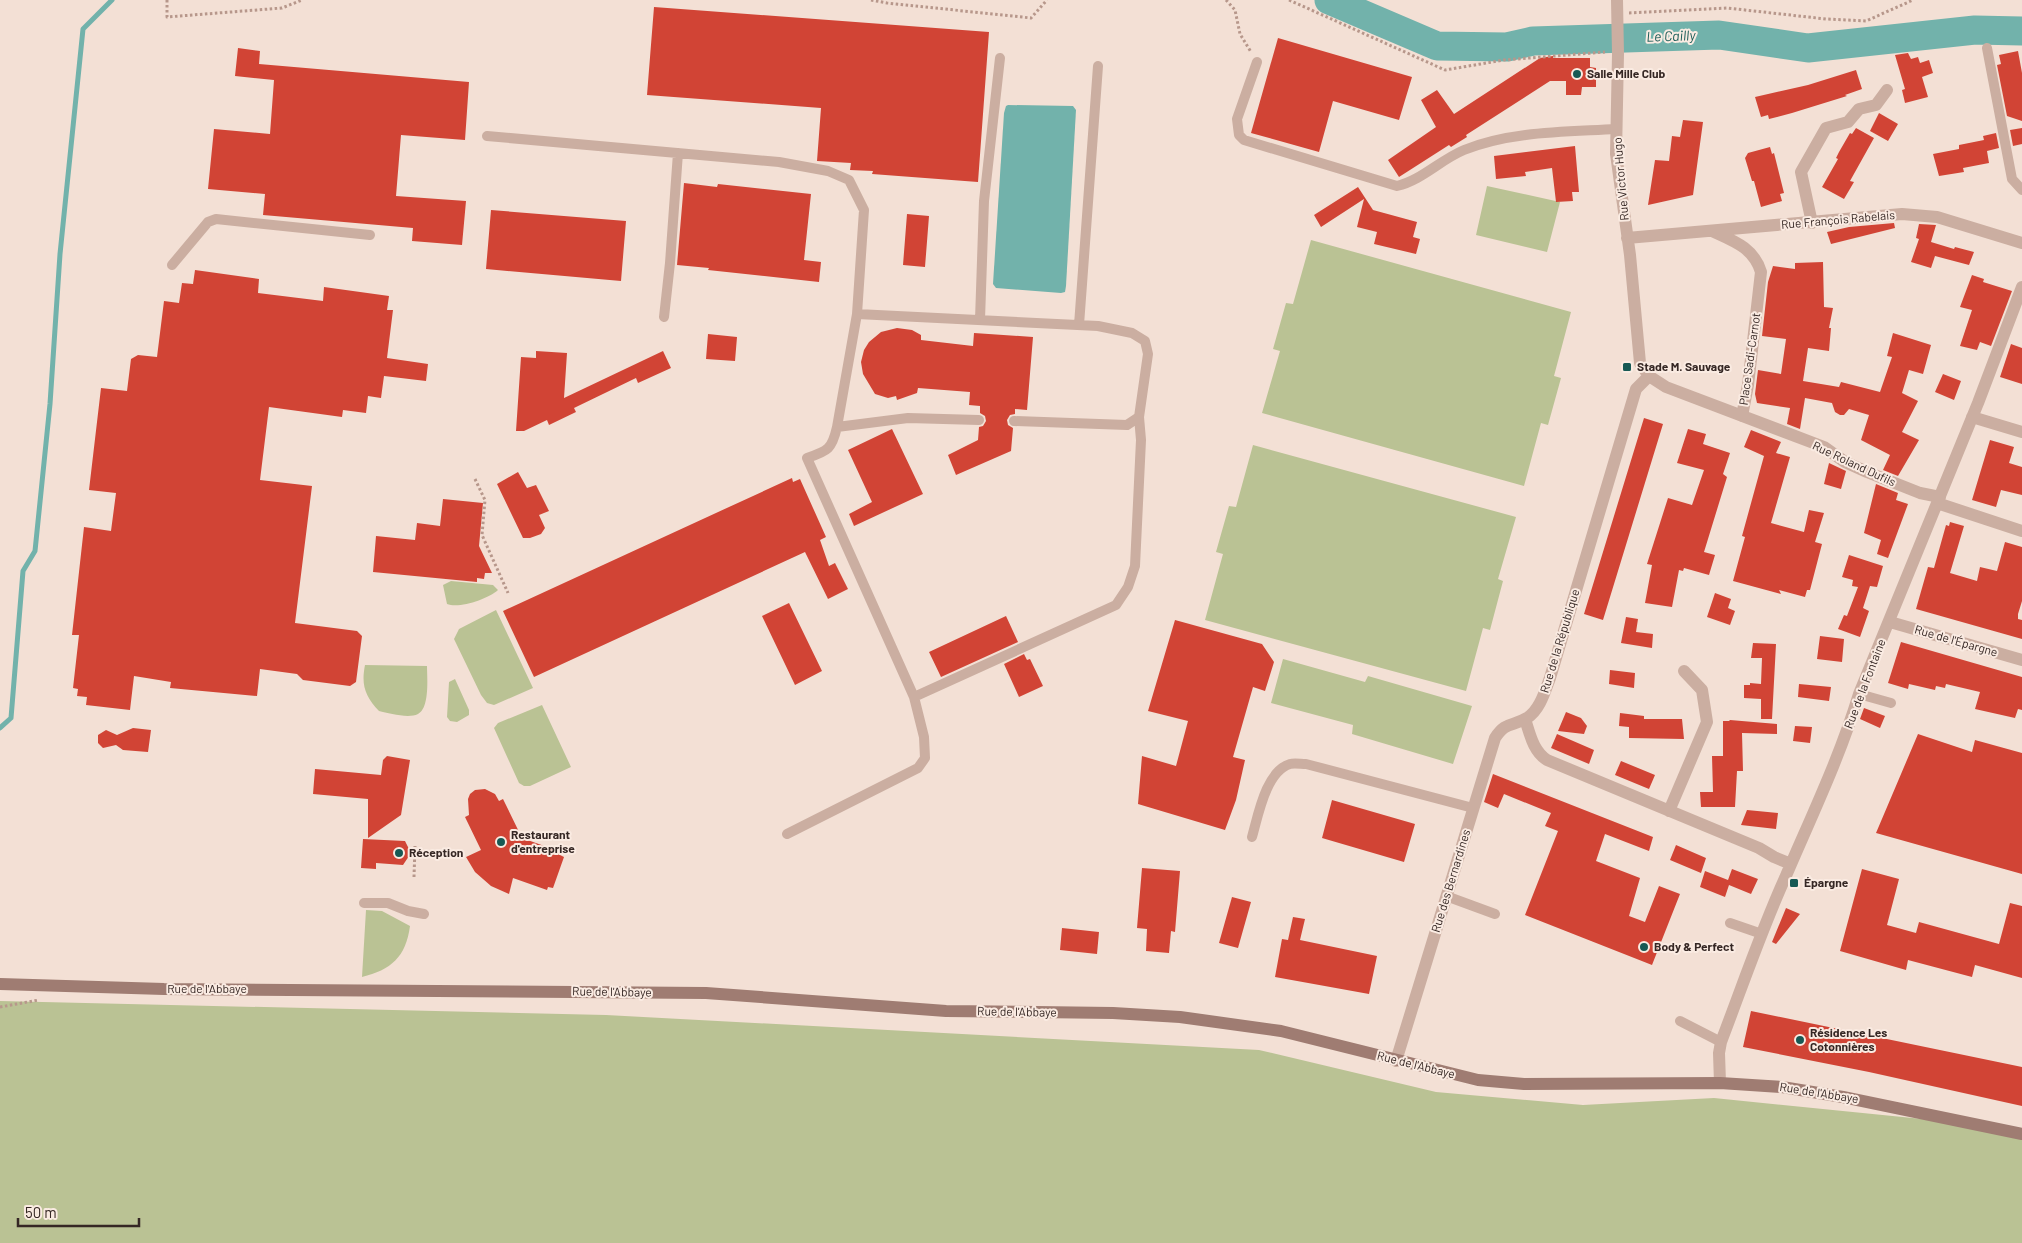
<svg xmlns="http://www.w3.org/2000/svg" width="2022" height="1243" font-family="Barlow,sans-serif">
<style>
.green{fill:#bac294}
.water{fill:#72b2ab}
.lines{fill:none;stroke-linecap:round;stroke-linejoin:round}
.stream{stroke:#72b2ab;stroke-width:5}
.river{stroke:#72b2ab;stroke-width:29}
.building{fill:#d14435}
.path{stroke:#b7978b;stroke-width:3;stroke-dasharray:2.5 2.5;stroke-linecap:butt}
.lane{stroke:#cbaea1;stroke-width:10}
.street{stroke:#cbaea1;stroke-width:12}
.secondary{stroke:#9f7c72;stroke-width:12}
.poi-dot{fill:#175954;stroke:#faebe2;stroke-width:2}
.labels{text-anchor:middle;stroke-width:4;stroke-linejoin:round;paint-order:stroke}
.poi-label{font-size:12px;font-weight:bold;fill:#352724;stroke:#faebe2;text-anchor:start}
.street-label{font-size:12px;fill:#352724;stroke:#faebe2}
.water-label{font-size:14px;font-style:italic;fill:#175954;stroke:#faebe2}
</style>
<rect width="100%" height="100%" fill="#f3e0d5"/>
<path class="green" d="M1487,186L1560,202L1547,252L1476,235Z
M1311,240L1571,312L1554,376L1561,378L1548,425L1541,423L1524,486L1262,413L1280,351L1273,349L1286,303L1293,304Z
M1253,445L1516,517L1498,579L1503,581L1490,630L1483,628L1466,691L1205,620L1223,554L1216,552L1229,506L1236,507Z
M451,581L493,585L498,590C488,599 459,609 447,604L443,585Z
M496,610L533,688L494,705L487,703L481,695L454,639L459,629Z
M1283,659L1365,682L1368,676L1472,706L1453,764L1352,734L1353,725L1271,703Z
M365,665L427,666C427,677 430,708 418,714C408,719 389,713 379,711C365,696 361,685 365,665Z
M455,679L469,710V715L457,722L450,721L447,717L449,682Z
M542,705L571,767L530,786H524L519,783L494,728L498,723Z
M366,910L382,911L410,926C406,957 391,970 362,977Z
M0,1001L606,1015L1259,1050L1436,1092L1583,1105L1714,1098L2022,1129V1243H0Z"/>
<path class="water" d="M1008,105L1073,106L1076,110L1066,286L1065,292L1061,293L996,288L993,284L1004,113L1006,106Z"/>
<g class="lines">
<path class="stream" d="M0,728L11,718L23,571L35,551L50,404L60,254L83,29L112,0"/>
<path class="river" d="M1329,0L1437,46L1507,47L1533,41L1719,35L1808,48L1975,30L2022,31"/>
</g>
<path class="building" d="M654,7L989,32L978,182L872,174L873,171L850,170L851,163L817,161L821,108L647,95Z
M1278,38L1412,77L1399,120L1333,101L1319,152L1251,133Z
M238,48L260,51L259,64L469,82L465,140L401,135L396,196L466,201L462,245L412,241L413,228L263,215L265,194L208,189L214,129L270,134L274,80L235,76Z
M2018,51L2022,73V121L2007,116L1997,65L2001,64L1999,55Z
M1908,53L1911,59L1918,57L1920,63L1929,60L1933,73L1922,77L1928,97L1905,103L1902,90L1905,89L1895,55Z
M1553,56V58H1590V67L1596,68V87H1582L1581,95H1566V81H1550L1466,135L1467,137L1451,147L1449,145L1399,177L1388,160L1436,127L1421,100L1437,90L1454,114L1540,58Z
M1856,70L1862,89L1845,95L1847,96L1792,113L1769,119L1768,115L1761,117L1755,97L1808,85Z
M1879,113L1898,124L1888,141L1870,131Z
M1683,120L1703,122L1693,195L1648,205L1655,160L1669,161L1672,136L1680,137Z
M1856,128L1874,138L1850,181L1854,182L1844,199L1822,187L1838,159L1836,158L1839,152L1850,133L1852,134Z
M2022,128V144L2013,146L2010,130Z
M1996,133L1999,148L1987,151L1989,163L1963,168L1964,172L1939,176L1933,154L1959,149V145L1984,140L1983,136Z
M1575,146L1579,192H1572L1573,201L1556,202L1552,168L1525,172L1526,176L1496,179L1494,156Z
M1770,147L1772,154L1774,153L1784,193L1780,194L1782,201L1761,207L1754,181H1752L1745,158L1748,153Z
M684,183L717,187L718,184L811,194L804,260L821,262L819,282L708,270L709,268L677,265Z
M1358,187L1373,210L1417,222L1413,237L1420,239L1416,254L1374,244L1377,232L1357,227L1364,199L1321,227L1314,215Z
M491,210L626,221L621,281L486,269Z
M907,214L929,216L925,267L903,265Z
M1894,223L1895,228L1831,244L1827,232L1849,227Z
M1919,224L1936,225L1931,242L1954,249L1955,247L1974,252L1969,265L1935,256L1931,268L1911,262L1919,239L1916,238Z
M1823,262L1824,307L1833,308L1829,328H1831L1829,351L1808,348L1803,381L1839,387L1841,382L1880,392L1892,357L1887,356L1893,333L1931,345L1923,374L1909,370L1902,393L1918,401L1902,432L1919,440L1898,476L1883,470L1890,455L1861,440L1869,415L1849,409L1844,415H1840L1835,412L1832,403L1805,398L1800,429L1787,424L1790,408L1757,403L1755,394L1758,370L1781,374L1786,339L1762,336L1768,282L1773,266L1795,269V263Z
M195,270L259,279L258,293L323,301L324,287L389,296L387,310H393L387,358L428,364L426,381L384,376L381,398L368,396L366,413L343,410L342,417L269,407L260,480L312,486L295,623L357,631L362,636L356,682L350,686L303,680L297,674L260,669L257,696L170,688L171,682L134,676L130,710L86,705L87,697L77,696L78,689L73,688L79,635H72L84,527L111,531L116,493L89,490L101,388L127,391L131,359L138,355L157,357L164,301L179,303L182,283L193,284Z
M1972,275L1984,279L1983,282L2012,291L1991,346L1980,342L1977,350L1960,346L1972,310L1960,307Z
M897,328L912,330L921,335V340L973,346L974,333L1033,337L1027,410L1015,409V414L1010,415L1007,420L1008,425L1013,428L1011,451L956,475L948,455L978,440L979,427L983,426L986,421L985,416L980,413V406L969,405L970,392L918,388L917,393L897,400L896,396L888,398L875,394L863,374L861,362L864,350L869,342L881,332Z
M708,334L737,337L735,361L706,359Z
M2011,344L2022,348V384L2000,377Z
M536,351L567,353L564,398L663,351L671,368L638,383L636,378L574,408L576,412L549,425L547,420L524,431H516L521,357L536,358Z
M1943,374L1961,381L1954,400L1935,392Z
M1644,418L1663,424L1603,620L1584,614Z
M892,429L923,494L854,526L849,514L872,502L848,450Z
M1688,429L1706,434L1703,444L1730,453L1723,474L1727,477L1704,552L1715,555L1709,575L1684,568L1683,571L1679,570L1672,607L1645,603L1652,565L1647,564L1668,498L1692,505L1704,470L1677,463Z
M1751,430L1781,442L1776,453L1790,457L1771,523L1804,532L1809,510L1824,513L1815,542L1822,544L1810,590H1807L1805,597L1779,590L1781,594L1733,581L1745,537L1742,536L1764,456L1744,447Z
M1990,440L2014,447L2009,463L2022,467V495L2001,490L1996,507L1972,500Z
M1829,463L1846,471L1841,489L1824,484Z
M518,472L527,488L536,485L549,511L539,515L545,528L541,534L530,538H523L497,484Z
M792,478L793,482L800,479L826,537L820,540L829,566L835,563L848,589L828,599L805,552L534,677L503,611Z
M1876,484L1898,493L1896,500L1908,504L1888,558L1877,554L1881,540L1864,533Z
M443,499L483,503L479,546L492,573H485L484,579L477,578V582L373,572L376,536L415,540L417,523L440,526Z
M1950,522L1964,526L1950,573L1977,581L1980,567L1997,571L2005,542L2022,547V601L2018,614V619L2022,620V639L1916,609L1928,567L1934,568L1946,525L1949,526Z
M1849,555L1883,566L1877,587L1870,586L1863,608L1869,611L1860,637L1838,629L1844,615L1847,616L1858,587L1852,586L1853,580L1842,577Z
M1715,593L1731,599L1728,608L1735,611L1730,625L1707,617Z
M789,603L822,671L795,685L762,616Z
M1006,616L1018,642L941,677L929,652Z
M1626,617L1638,619L1636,632L1653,634L1652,648L1621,643Z
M1175,620L1262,644L1274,662L1265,691L1253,687L1233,757L1245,760L1236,800L1225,830L1138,804L1142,756L1176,766L1188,721L1148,711Z
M1820,636L1844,639L1842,662L1817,659Z
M1901,642L2022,677V710L2018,709L2015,718L1975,709L1980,692L1946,684L1945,688L1936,686L1935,690L1909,684L1908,689L1888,683Z
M1753,643L1776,644L1772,719H1761V699L1744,698V685H1750V683L1761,684L1762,658H1751Z
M1024,654L1027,660L1030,659L1043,686L1019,697L1004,664Z
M1610,670L1635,673L1634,688L1609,684Z
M1799,684L1831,687L1829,701L1798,697Z
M1864,708L1885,716L1880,728L1860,719Z
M1566,712L1581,718L1587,726L1584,734L1558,731Z
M1620,713L1644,716V719H1682L1684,739L1629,738V727L1619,726Z
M1730,720L1777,724V734L1742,733L1743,771H1737L1735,807H1701L1700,792H1713L1712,756H1723V721H1729Z
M1795,726L1812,727L1810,743L1793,741Z
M133,728L151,730L148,752L123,750L116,745L103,748L98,743V735L106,730L117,735Z
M1557,734L1594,750L1589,764L1551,748Z
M1918,734L1972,752L1975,740L2022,753V874L1876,833Z
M387,756L410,760L401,815L368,838V799L313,794L315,769L381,775L383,760Z
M1621,761L1655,775L1649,789L1615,775Z
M1493,774L1653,837L1649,851L1605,834L1596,861L1640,878L1629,916L1645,922L1659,886L1680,894L1652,965L1525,915L1558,831L1545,826L1551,813L1504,794L1498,808L1484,802Z
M485,789L495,794L499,801L503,799L522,838L561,852L560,855L564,857L553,888L548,887L547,890L513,878L509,894L491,886L475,872L466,857L481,850L465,817L469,815L468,799L470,794L475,790Z
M1332,800L1415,824L1404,862L1322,838Z
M1747,810L1778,813L1776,829L1741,825Z
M363,839L405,841L411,853L403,865L376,863V869L361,868Z
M1676,845L1706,858L1701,873L1670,860Z
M1142,868L1180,871L1175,932L1171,931L1169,953L1146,951L1147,929L1137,928Z
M1732,869L1758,879L1751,894L1729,885L1725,897L1700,887L1705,871L1728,880Z
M1862,869L1899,879L1887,925L1916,933L1919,922L1999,944L2010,903L2022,906V978L1975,965L1972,977L1908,960L1906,970L1840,951Z
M1232,897L1251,902L1238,948L1219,943Z
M1786,908L1800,914L1776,944L1772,942Z
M1293,917L1305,919L1300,940L1377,956L1369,994L1275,977L1282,939L1288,940Z
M1062,928L1099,932L1097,954L1060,950Z
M1751,1011L2022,1067V1106L1869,1072L1743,1047Z"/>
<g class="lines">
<path class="path" d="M167,0V17L282,8L302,0
M871,0L887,3L1031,18L1047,0
M1226,0L1235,10L1240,34L1251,52
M1289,0L1445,70L1504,60L1605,52
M1629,13L1727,8L1826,19L1866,21L1913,0
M475,479L485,500L482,535L508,593
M414,877L415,846
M0,1007L39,1000"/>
<path class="lane" d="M1987,48L2012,179L2022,190
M1257,62L1237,119L1239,135L1244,140L1397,186C1422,180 1440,160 1464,150C1511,131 1566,132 1616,129
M487,136L779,162L828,171L849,180L864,210L857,314L837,427C832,449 828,451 807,458L914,697L924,737L925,758L918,768L787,834
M172,265L208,222L216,219L370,235
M857,314L1098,326L1132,333L1145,341L1148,354L1139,417L1127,425L1014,421
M664,317L670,263L678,153
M980,320L984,201L1000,58
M1079,325L1098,66
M837,427L908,418L979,420
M1859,694L1891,703
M914,697L1116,605L1128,587L1135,566L1141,440L1139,417
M1252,837C1258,816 1266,771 1290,764C1294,763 1301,764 1306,764L1473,808
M1446,896L1495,914
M364,903H388L408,911L424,914
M1730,923L1762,934
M1680,1021L1721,1042"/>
<path class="street" d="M1617,0L1618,54L1616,154L1630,255L1640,363L1649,376L1666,387L1824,447L1845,462L1867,472L1920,493L1940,497
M1812,223L1801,172L1826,128L1848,122L1859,109L1876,105L1887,90
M1712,231C1734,241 1754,248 1761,272L1748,385L1742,416
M1627,238L1902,214L1937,217L2022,243
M1972,417L2022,432
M1937,503L2022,531
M1890,622L2022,660
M1525,719C1530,734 1533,751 1547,760L1759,848L1774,857L1791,864
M1669,811L1707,722L1702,690L1684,671
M1396,1061L1495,738C1506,721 1512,727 1527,718C1540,710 1545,691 1550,678L1636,389L1649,376
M1720,1083L1719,1053L1721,1042C1742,987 1761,931 1785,878C1811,817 1840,757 1859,694L1978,403L2022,287"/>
<path class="secondary" d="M0,984L164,989L706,993L946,1011L1113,1013L1180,1017L1281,1031L1478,1080L1524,1084L1720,1083L1782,1087L1843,1097L2022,1134"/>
</g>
<g class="poi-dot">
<circle cx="1577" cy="74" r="5"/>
<rect x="1622" y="362" width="10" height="10" rx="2.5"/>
<circle cx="501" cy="842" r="5"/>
<circle cx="399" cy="853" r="5"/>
<rect x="1789" y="878" width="10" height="10" rx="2.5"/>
<circle cx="1644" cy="947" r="5"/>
<circle cx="1800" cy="1040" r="5"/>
</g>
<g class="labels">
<g class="poi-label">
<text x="1587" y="78">Salle Mille Club</text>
<text x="1637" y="371">Stade M. Sauvage</text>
<text x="511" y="839">Restaurant<tspan x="511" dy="14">d'entreprise</tspan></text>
<text x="409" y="857">Réception</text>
<text x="1804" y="887">Épargne</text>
<text x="1654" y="951">Body &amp; Perfect</text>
<text x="1810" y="1037">Résidence Les<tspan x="1810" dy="14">Cotonnières</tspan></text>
</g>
<g class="street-label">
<text transform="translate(1621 179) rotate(-95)" y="4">Rue Victor Hugo</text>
<text transform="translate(1838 220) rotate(-5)" y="4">Rue François Rabelais</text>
<text transform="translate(1750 359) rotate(-82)" y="4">Place Sadi-Carnot</text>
<text transform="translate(1854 464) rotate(25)" y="4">Rue Roland Dufils</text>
<text transform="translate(1560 641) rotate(-73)" y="4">Rue de la République</text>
<text transform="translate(1956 641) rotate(16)" y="4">Rue de l'Épargne</text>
<text transform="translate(1865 684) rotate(-69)" y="4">Rue de la Fontaine</text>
<text transform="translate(1451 881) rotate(-73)" y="4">Rue des Bernardines</text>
<text x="207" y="993">Rue de l'Abbaye</text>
<text transform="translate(612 992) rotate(1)" y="4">Rue de l'Abbaye</text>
<text transform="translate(1017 1012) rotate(1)" y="4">Rue de l'Abbaye</text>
<text transform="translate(1416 1065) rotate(14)" y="4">Rue de l'Abbaye</text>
<text transform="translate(1819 1093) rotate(9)" y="4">Rue de l'Abbaye</text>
</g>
<g class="water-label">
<text transform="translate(1671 36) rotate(-2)" y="5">Le Cailly</text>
</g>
</g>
<path d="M18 1218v8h121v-8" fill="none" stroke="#352724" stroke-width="2.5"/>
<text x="25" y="1218" font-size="15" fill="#352724" stroke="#faebe2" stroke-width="4" paint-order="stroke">50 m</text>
</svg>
